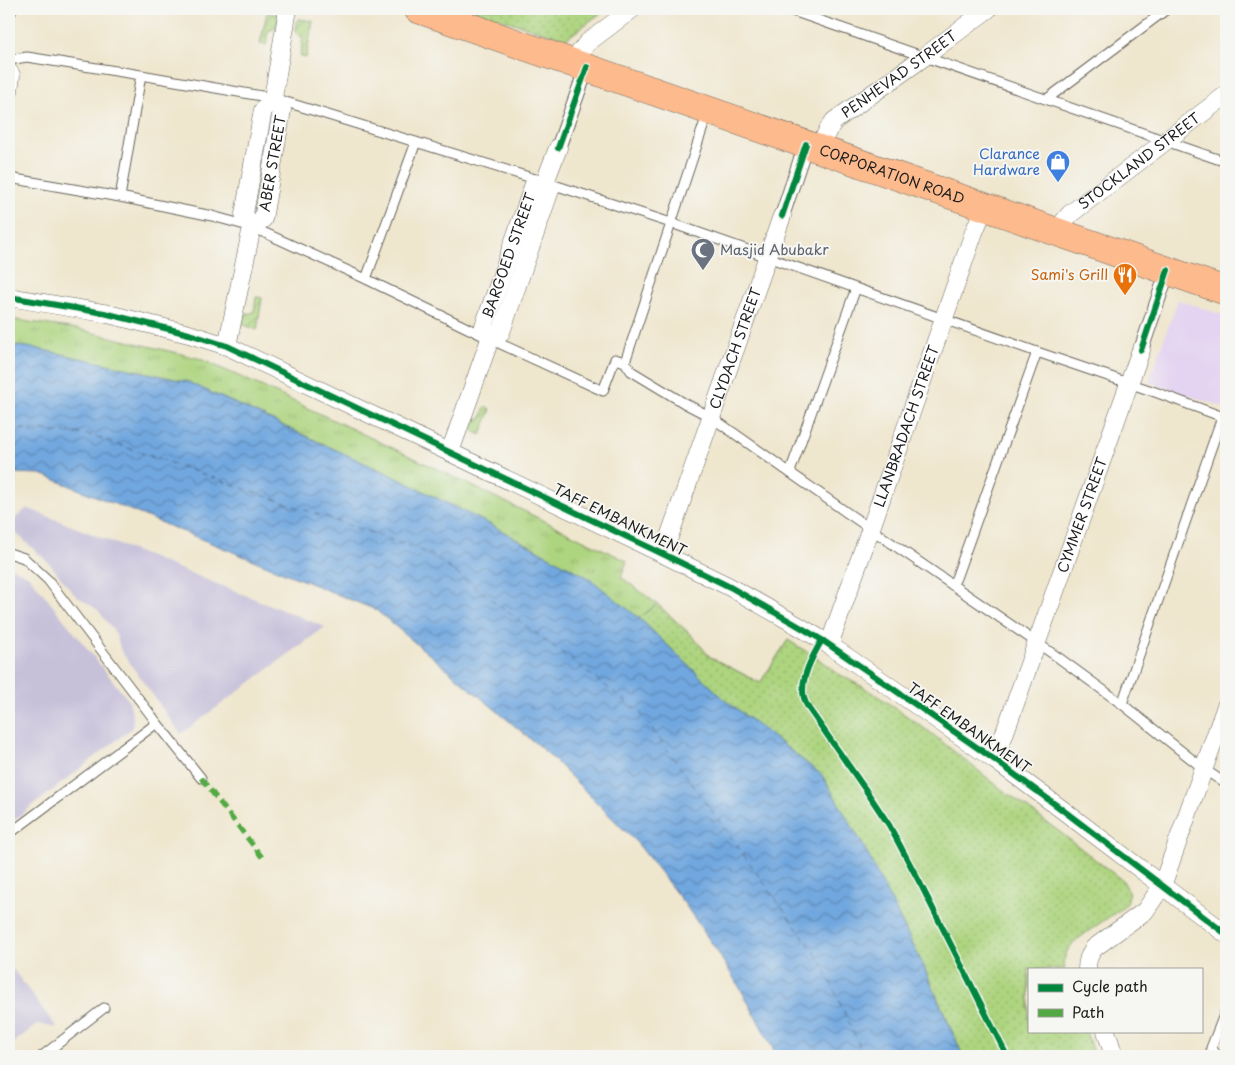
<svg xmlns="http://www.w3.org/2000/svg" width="1235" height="1065" font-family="'Playpen Sans',sans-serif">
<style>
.built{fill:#e4d3f1}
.industrial{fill:#c6c0d9}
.grass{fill:url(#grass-tufts);stroke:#64784e}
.park{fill:url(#park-dots);stroke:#64784e}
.garden{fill:url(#garden-furrows);stroke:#64784e}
.water{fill:url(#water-waves);stroke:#46627e}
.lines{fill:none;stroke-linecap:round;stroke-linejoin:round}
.ferry{stroke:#425b74;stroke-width:1;stroke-dasharray:6 5;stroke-linecap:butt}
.service-casing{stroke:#66635a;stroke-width:11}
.pedestrian-casing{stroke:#66635a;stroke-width:16}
.minor-casing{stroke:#66635a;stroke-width:19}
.primary-casing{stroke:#66635a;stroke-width:29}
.service{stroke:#fff;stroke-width:9}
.pedestrian{stroke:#fff;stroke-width:14}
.minor{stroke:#fff;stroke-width:18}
.primary{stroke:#fcba8d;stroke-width:28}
.quiet{stroke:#52a943;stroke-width:5;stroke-dasharray:10 5;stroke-linecap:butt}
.cycleway-casing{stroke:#f6f6f2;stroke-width:9}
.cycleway{stroke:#00873e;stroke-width:6}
.labels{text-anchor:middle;stroke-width:4;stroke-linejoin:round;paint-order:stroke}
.street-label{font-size:14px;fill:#1c1c1c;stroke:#f6f6f2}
.shop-label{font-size:14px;fill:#366cbe;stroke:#f6f6f2;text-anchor:end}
.worship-label{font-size:14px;fill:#5b616d;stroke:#f6f6f2;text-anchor:start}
.food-label{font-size:14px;fill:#c56008;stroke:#f6f6f2;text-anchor:end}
</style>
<defs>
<pattern id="grass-tufts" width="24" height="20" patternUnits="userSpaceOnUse" patternTransform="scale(1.25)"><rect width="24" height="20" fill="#add47f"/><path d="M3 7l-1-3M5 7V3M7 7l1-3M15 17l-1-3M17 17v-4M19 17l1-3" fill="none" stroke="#94b56d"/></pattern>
<pattern id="park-dots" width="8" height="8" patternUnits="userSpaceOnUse" patternTransform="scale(1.25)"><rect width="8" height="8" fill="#add47f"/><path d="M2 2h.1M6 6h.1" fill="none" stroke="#94b56d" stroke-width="1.8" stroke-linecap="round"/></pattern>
<pattern id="garden-furrows" width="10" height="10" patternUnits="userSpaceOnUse" patternTransform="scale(1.25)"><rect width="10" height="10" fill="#add47f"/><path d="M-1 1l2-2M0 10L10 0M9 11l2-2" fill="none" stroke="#94b56d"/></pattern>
<pattern id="water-waves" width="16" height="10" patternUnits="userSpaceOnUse" patternTransform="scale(1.25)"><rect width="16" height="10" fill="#71a7df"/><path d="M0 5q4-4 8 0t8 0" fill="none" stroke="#5c87b4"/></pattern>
</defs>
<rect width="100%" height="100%" fill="#f6f6f2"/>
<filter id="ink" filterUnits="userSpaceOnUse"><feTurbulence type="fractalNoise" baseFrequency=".02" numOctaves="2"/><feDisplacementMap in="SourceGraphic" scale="10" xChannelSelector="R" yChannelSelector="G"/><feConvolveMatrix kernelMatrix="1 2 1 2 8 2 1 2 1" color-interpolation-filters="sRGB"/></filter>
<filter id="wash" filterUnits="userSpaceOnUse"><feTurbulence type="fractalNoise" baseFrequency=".0096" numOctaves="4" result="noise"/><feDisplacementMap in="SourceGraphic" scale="20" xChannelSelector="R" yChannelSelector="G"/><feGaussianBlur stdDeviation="1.12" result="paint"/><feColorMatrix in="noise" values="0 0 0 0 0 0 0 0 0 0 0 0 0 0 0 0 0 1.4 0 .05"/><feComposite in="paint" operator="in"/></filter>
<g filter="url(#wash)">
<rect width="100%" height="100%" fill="#efe6ce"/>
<path class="built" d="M1178,300L1226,316V408L1149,382Z"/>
<path class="industrial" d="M27,508L325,627L181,734L121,651L116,634L98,610L75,595L50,564L9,527V524Z
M13,568L29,576L129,701L133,717L132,728L9,824V569Z
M9,964L57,1028L38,1024L9,1046Z"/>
<path class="grass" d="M9,319L77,329L198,358L263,387L433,467L627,561L621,577L657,604L692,636L710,657L760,683L788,640L963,1056L922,963L589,578L491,525L395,477L188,382L34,348L9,345Z"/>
<path class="park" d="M475,9H606L566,39L474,11Z
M657,604L692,636L710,657L760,683L788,640L831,667L833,671L872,692L931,733L1000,788L1061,833L1123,881C1129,890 1131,898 1124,907C1111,916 1075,938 1068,950C1064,956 1063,963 1065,969H1029V1031H1086L1094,1056H963L922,963L894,907L822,775L724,699L639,618Z"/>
<path class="garden" d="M267,13L279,15L276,28L268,31L266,45L260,44Z
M298,19L313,21L306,58L300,56L303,38L295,32Z
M256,297L262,298L257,330L242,324L244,315L254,312Z
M485,407L491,409L481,435L469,429L472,420L481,419Z"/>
<path class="water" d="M9,345L34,348L188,382L395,477L491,525L589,578L639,618L724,699L822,775L863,845L922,963L963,1056H777L743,993L715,948L684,903L638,844L546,752L376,610L41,474L9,473Z"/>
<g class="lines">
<path class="ferry" d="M9,428L91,435L431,554L640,712L822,963L864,1056"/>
</g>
</g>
<g filter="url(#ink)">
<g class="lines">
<defs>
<path id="service" d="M787,9L1226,162
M9,60L27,57L141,75L273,98L545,182L671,223L1037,352L1155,392L1226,418
M1047,99L1167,9
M9,178L120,197L212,216L252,227L366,279L490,339L603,391L615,359L625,362L708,112
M120,197L141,75
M366,279L416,142
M625,362L631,371L684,403L711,417L846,512L1059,658L1122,704L1204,769L1226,784
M790,472L856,288
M9,553L24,558L48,580L157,723L201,778
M952,585L956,578L1037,352
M1122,704L1222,417
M9,834L157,723
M42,1056L104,1008
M1218,1056L1211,1048L1226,1010"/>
<path id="pedestrian" d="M9,11V9
M558,148L587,67
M782,216L806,144
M1141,350L1168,270"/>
<g id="minor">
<path d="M575,63L580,52L587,43L632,9"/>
<path d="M9,72L11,75L9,91"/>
<path id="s1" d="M819,148L828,130L834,121L924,57L988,9"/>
<path d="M545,182L558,148"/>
<path id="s2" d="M252,227L263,219L282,110L273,98"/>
<path id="s3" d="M1056,231L1070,214L1226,95"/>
<path d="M9,297L104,313L189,334L227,346L663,554L730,587L795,624L822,640L876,677L995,760L1060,808L1226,934"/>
<path id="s4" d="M490,339L484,326L534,184L545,182"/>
<path d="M227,346L252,227L244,214L263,110L273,98L288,9"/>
<path d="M450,452L490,339L501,332L550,190L545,182"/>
<path id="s5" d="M663,554L782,216"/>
<path id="s6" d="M829,645L871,528L974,232L985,206"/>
<path id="s7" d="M995,760L1141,350"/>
<path d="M1087,969C1087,960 1089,955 1094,948L1145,911L1162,886L1226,706"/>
<path d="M1106,1031L1114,1056"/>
</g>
<g id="primary">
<path id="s8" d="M418,9L1226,291"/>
</g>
</defs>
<use href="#service" class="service-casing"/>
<use href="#pedestrian" class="pedestrian-casing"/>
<use href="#minor" class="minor-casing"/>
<use href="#primary" class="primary-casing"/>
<use href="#service" class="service"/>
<use href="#pedestrian" class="pedestrian"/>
<use href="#minor" class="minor"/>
<use href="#primary" class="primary"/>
<path class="quiet" d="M9,11V9
M201,778L265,861"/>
<defs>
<path id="cycleway" d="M558,148L587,67
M782,216L806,144
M9,297L104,313L189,334L227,346L663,554L730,587L795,624L822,640L876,677L995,760L1060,808L1226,934
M1141,350L1168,270
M822,640C813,655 799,680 804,698C805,702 807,706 809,709L865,789L889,825L921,885L1007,1056"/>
</defs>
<use href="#cycleway" class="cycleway-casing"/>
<use href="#cycleway" class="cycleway"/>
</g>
</g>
<defs>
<symbol id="shop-pin" viewBox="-11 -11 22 30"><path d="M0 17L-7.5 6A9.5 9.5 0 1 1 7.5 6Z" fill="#3f7fe0" stroke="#f6f6f2"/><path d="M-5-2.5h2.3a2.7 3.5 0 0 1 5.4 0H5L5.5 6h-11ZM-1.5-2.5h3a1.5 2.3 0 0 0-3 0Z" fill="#fff"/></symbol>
<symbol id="mosque-pin" viewBox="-11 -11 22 30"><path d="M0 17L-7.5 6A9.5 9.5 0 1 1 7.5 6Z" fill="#6b7280" stroke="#f6f6f2"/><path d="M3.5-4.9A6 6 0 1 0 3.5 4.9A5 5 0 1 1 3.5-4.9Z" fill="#fff"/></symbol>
<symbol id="restaurant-pin" viewBox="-11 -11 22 30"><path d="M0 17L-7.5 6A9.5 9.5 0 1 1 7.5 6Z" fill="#e8710a" stroke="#f6f6f2"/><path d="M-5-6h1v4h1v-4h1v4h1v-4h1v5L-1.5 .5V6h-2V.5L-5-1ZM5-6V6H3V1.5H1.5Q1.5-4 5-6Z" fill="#fff"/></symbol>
</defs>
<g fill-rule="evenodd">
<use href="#shop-pin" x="1044" y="148" width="28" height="38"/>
<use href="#mosque-pin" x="689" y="236" width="28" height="38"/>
<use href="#restaurant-pin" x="1111" y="261" width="28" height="38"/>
</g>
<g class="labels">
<g class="street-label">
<text dy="5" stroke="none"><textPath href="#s1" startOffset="111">PENHEVAD STREET</textPath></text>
<text dy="5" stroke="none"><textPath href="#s3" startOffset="109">STOCKLAND STREET</textPath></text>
<text dy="5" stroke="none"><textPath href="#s2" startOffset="70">ABER STREET</textPath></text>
<text dy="5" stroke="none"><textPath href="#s8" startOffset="502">CORPORATION ROAD</textPath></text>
<text dy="5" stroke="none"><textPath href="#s4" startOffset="89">BARGOED STREET</textPath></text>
<text dy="5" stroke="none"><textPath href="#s5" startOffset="218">CLYDACH STREET</textPath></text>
<text dy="5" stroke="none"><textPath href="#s6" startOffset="232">LLANBRADACH STREET</textPath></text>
<text dy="5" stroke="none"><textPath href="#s7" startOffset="260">CYMMER STREET</textPath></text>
<text transform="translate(620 520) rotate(26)" y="5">TAFF EMBANKMENT</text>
<text transform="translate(969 728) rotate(35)" y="5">TAFF EMBANKMENT</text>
</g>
<g class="shop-label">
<text x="1040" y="159">Clarance<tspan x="1040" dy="16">Hardware</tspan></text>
</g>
<g class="worship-label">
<text x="720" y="255">Masjid Abubakr</text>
</g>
<g class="food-label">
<text x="1108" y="280">Sami's Grill</text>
</g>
</g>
<rect width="1235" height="1065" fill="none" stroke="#f6f6f2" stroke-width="30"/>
<rect x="1028" y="968" width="175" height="65" fill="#f6f6f2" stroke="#9f9f9c"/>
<rect x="1038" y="984" width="25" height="8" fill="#00873e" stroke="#9f9f9c"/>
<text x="1072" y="992" font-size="15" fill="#1c1c1c">Cycle path</text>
<rect x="1038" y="1009" width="25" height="8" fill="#52a943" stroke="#9f9f9c"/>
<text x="1072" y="1018" font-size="15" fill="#1c1c1c">Path</text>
</svg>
